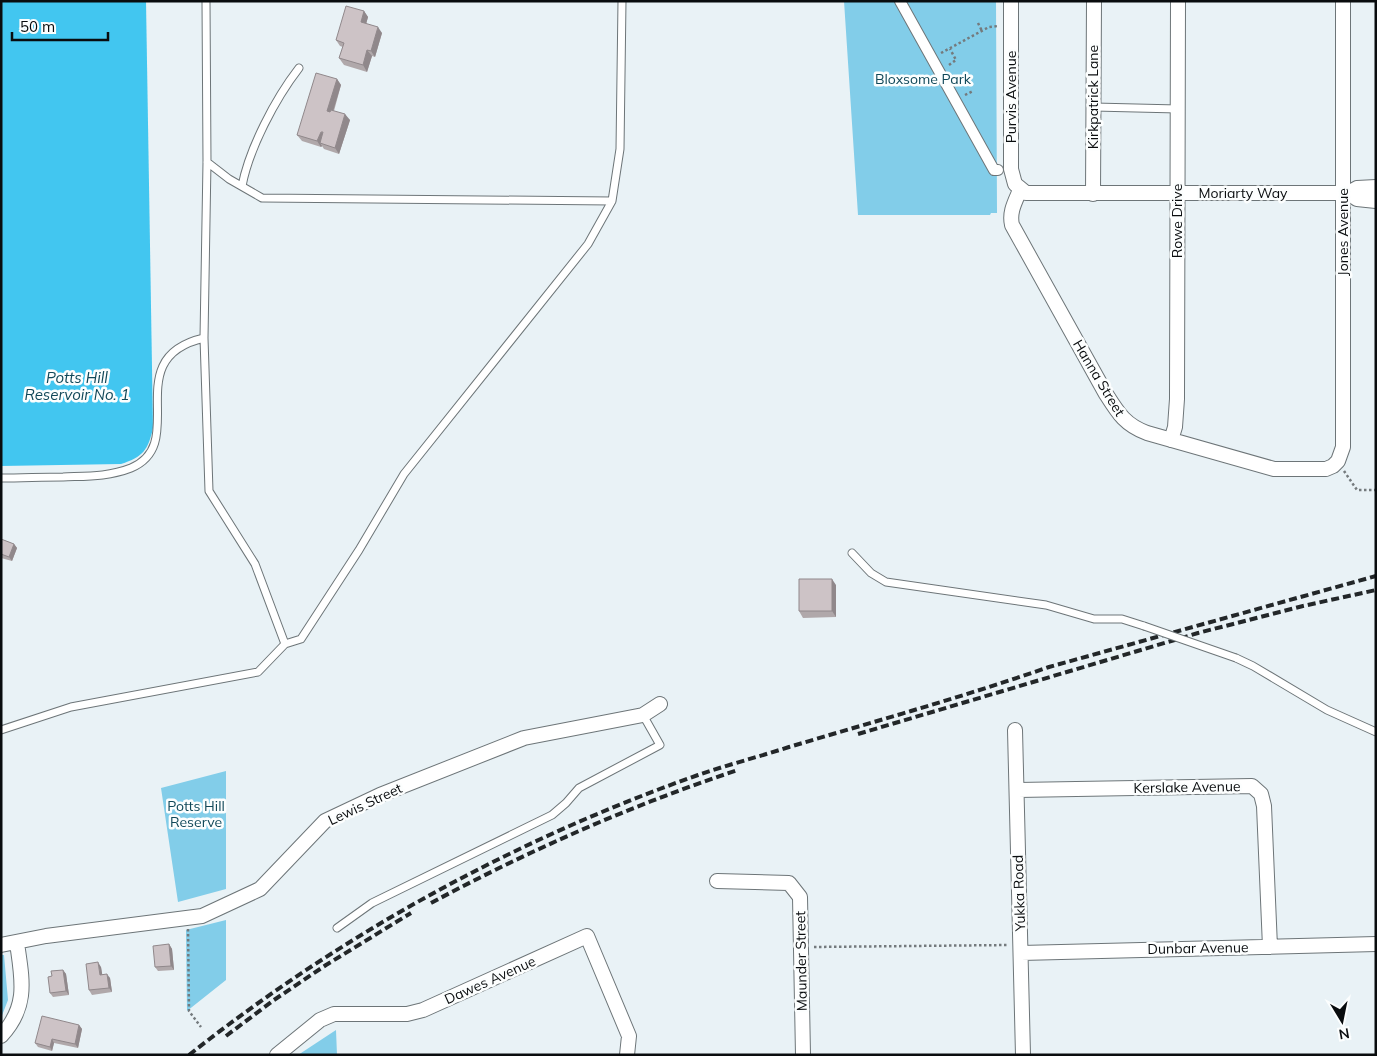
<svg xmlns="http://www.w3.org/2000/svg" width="1377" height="1056" font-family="Mulish,sans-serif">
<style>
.green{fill:#82cde9}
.water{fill:#42c6f0}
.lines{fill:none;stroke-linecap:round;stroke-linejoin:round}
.service-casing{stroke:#6d7578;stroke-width:9}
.pedestrian-casing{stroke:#6d7578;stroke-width:12}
.minor-casing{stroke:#6d7578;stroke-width:16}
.path{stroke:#747a7d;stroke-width:2.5;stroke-dasharray:2.5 2.5;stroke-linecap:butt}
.service{stroke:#fff;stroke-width:7}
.pedestrian{stroke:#fff;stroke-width:10}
.minor{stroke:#fff;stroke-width:14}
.rail{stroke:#232729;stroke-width:4;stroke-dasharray:8 4;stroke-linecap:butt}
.service-bridge-casing{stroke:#6d7578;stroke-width:9;stroke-linecap:butt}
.service-bridge{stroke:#fff;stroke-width:7}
.wall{fill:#b0a8aa}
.shaded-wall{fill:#90888b}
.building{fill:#cdc3c6;stroke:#90888b}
.labels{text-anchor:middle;stroke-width:5;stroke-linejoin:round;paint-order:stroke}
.park-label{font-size:14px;fill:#0f4758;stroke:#fcfefe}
.street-label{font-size:14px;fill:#090c0e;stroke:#fcfefe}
.water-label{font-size:15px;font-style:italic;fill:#104859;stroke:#fcfefe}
</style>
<rect width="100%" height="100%" fill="#e9f2f6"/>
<path class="green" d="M844,1H996L997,213H991L990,215H858Z
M226,771V889L178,902L161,788Z
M226,920V980L187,1011L186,930Z
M1,955H4L8,1000L1,1018Z
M336,1030L337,1055H298Z"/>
<path class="water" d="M1,1H146L153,428C148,450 143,457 121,464L1,466Z"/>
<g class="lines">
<defs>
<path id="service" d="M1094,107L1178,109
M207,162L229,179L262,198L612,201
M242,186C249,149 275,99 299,68
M1,478C22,478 42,477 63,477C86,476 108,477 131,468C191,443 117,358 204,338
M852,553L871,573L886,582L1046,605L1094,619H1122L1144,626
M285,644L301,639L359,550L404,474L588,244L612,201L620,149L622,1
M1236,658L1253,666L1327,710L1376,732
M1,730L71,707L258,672L285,644L255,564L209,491L204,338L207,162L206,1
M337,928L372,903L552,815L566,803L579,788L660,745L643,715"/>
<path id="pedestrian" d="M900,1L994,170H998"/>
<path id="minor" d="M1011,1V169L1015,184L1026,193H1348L1357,188L1376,187
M1020,190C1015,202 1009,212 1012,225L1106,394C1118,413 1125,425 1147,433L1274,469H1326L1333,466L1338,461L1343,447V1
M1348,193L1357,199L1376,201
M1093,194L1094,1
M1171,440L1175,427L1177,399L1178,1
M1015,730L1023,1055
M1018,790L1252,786L1261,794L1264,806L1270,947
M717,881L789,883L800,897L803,1055
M1,945L46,936L202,916L260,889L325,821L380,795L524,738L643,715L660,704
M1021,953L1376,944
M1,1036C29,1006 22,979 17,943
M277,1055L320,1020L334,1014H407L423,1010L587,936L629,1036L627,1055"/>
</defs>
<use href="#service" class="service-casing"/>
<use href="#pedestrian" class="pedestrian-casing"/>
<use href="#minor" class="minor-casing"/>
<path class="path" d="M978,23L982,31
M941,53L989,27L998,26
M949,65L956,60L950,49
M965,95L973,91
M1344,471L1357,490H1376
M188,929L189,1011L201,1027
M814,947L1009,945"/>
<use href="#service" class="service"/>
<use href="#pedestrian" class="pedestrian"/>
<use href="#minor" class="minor"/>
<path class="rail" d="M858,734L1198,633L1303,606L1376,590
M431,903C530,850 632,805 738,770
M226,1036L274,1000L326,965L411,913
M189,1055C342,934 514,840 698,775C727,765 758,757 789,747C876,721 963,697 1049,667L1376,576"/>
<defs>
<path id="service-bridge" d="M1144,626L1236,658"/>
</defs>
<use href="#service-bridge" class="service-bridge-casing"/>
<use href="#service-bridge" class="service-bridge"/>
</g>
<path class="wall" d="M364,11L368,17L366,24L382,33L375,57L372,56L367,72L344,65L339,58L343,47L340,46L336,40Z
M337,79L341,85L334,111L350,120L339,154L324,149L322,146L321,147L302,141L297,135Z
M1,539L14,544L17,548L12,561L1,558Z
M836,585V617L803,618L799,611Z
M169,944L172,949L174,970L158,971L155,967Z
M101,967L102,974L110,978L112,992L92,995L89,990Z
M63,970L66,974L69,995L53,997L50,993L52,976Z
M79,1025L82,1029L78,1048L54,1043L52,1051L38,1047L35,1043Z"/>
<path class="shaded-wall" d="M364,11L368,17L365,28L361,22Z
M378,27L382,33L375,57L371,51Z
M367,50L372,56L367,72L363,65Z
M337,79L341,85L331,118L327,111Z
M345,114L350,120L339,154L335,148Z
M321,132L326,138L320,143L322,146L321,147L317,141Z
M14,544L17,548L12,561L9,557Z
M832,579L836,585V617L832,611Z
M169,944L172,949L174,970L171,966Z
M98,962L101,967L103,979L100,975Z
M63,970L66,974L69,995L66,991Z
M107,974L110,978L112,992L109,988Z
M79,1025L82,1029L78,1048L75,1044Z
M52,1039L54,1043L52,1051L50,1047Z"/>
<path class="building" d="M346,6L364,11L361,22L378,27L371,51L367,50L363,65L339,58L344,43L336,40Z
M316,73L337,79L327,111L330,112L331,110L345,114L335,148L320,143L323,132H321L317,141L297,135Z
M1,539L14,544L9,557L1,554Z
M799,579H832V611H799Z
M169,944L171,966L155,967L153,946Z
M98,962L100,975L107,974L109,988L89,990L86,964Z
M63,970L66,991L50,993L48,977L52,976L51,971Z
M42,1016L79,1025L75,1044L52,1039L50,1047L35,1043Z"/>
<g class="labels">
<g class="park-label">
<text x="923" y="84">Bloxsome Park</text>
<text x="196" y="811">Potts Hill<tspan x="196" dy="16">Reserve</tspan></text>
</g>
<g class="street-label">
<text transform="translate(1011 97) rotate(-90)" y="5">Purvis Avenue</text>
<text transform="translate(1093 97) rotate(-90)" y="5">Kirkpatrick Lane</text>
<text x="1243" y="198">Moriarty Way</text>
<text transform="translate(1177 221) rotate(-90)" y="5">Rowe Drive</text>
<text transform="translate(1343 232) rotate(-90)" y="5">Jones Avenue</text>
<text transform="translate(1099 378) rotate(59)" y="5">Hanna Street</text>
<text transform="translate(1187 787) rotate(-1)" y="5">Kerslake Avenue</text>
<text transform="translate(365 804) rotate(-25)" y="5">Lewis Street</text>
<text transform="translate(1019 893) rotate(-92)" y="5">Yukka Road</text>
<text transform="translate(1198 948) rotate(-1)" y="5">Dunbar Avenue</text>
<text transform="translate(801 961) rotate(-91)" y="5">Maunder Street</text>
<text transform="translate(490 980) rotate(-24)" y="5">Dawes Avenue</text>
</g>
<g class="water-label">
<text x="77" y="383">Potts Hill<tspan x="77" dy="17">Reservoir No. 1</tspan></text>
</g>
</g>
<rect width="1377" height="1056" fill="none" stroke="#090c0e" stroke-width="5"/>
<g transform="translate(1342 1021) rotate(170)" stroke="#fcfefe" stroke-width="4" paint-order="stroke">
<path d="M0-4L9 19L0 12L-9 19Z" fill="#090c0e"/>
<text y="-8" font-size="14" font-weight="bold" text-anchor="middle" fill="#090c0e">N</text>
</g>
<path d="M12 32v8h96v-8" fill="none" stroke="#090c0e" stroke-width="2.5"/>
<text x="20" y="32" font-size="15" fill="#090c0e" stroke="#fcfefe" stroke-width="4" paint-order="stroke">50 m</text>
</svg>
